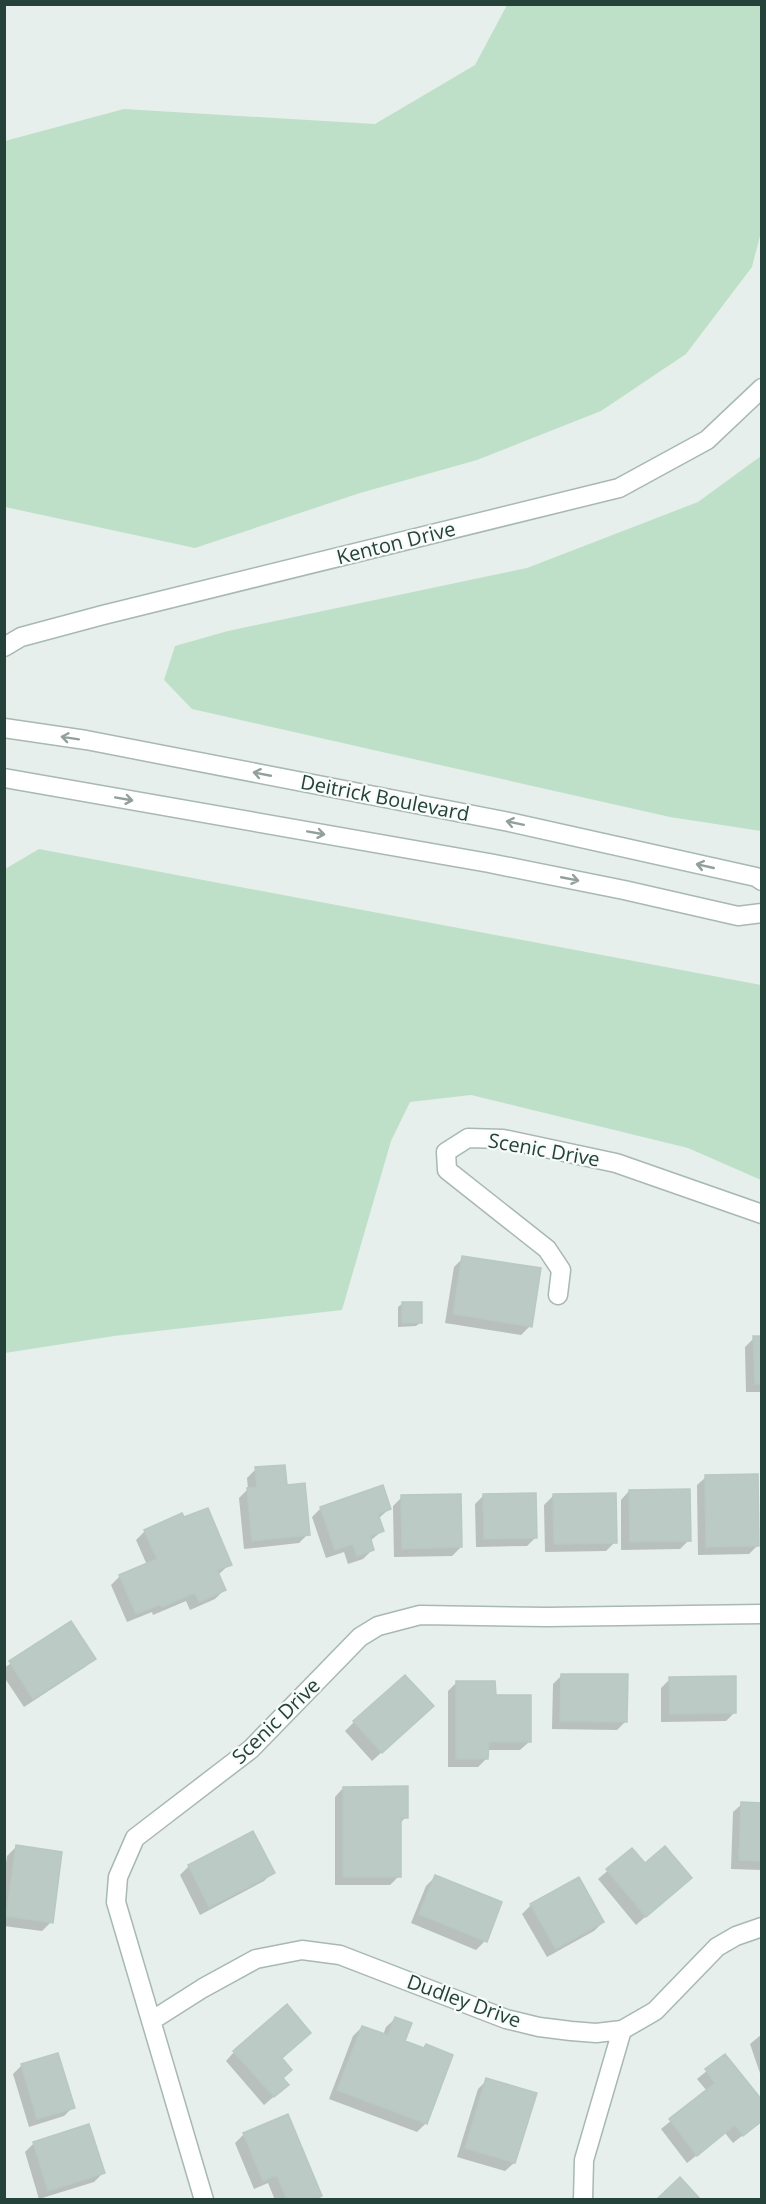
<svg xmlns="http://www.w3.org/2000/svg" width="766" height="2204" font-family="'Open Sans',sans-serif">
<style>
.green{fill:#bfe0c8}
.shadow{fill:#0003}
.building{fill:#bbcac4;stroke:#b8c9c2;stroke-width:1.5}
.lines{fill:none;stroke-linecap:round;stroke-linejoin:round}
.minor-casing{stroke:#a8b8b2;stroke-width:21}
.minor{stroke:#fff;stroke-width:18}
.oneway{stroke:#92a09c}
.labels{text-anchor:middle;stroke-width:4.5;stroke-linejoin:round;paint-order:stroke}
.street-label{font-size:20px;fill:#24423a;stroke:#f7fbf9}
</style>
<rect width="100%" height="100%" fill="#e6efeb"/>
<path class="green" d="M507,5H761L762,228L752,267L686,354L601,411L477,460L360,493L195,548L5,507V141L124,109L375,124L475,65Z
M761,456V831L670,817L192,709L164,680L175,646L228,631L527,568L698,502Z
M39,849L761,985V1180L688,1148L471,1095L410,1102L391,1141L342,1310L114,1336L5,1353V869Z"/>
<path class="shadow" d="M463,1258L530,1326L521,1335L445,1323L454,1267Z
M403,1303L421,1322L416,1326L398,1327V1307Z
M754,1338H762V1392H746L745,1347Z
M256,1469L285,1487L308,1534L299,1543L244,1549L239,1498L248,1489L247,1478Z
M706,1477L758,1545L749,1554L698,1555L697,1485Z
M629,1491L689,1540L680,1549L621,1550V1500Z
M484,1495L536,1537L527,1546L476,1547L475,1504Z
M553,1496L615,1542L606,1551L545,1552L544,1505Z
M402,1497L461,1547L452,1556L394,1557L393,1506Z
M321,1508L389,1509L378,1519L382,1531L370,1541L372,1550L363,1559L348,1564L344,1552L326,1558L312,1517Z
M145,1531L230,1564L218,1575L224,1590L215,1599L190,1610L186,1601L153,1615L152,1612L127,1622L111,1585L120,1576L147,1565L136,1540Z
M71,1623L94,1659L85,1667L24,1707L4,1677V1668Z
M562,1675L626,1721L617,1730L552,1729L553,1684Z
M670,1679L735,1712L726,1721L661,1722V1688Z
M457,1682L494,1697L529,1742L520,1750H487V1758L478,1767H448V1691Z
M423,1715L372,1761L345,1731L354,1722Z
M343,1788L406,1817L399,1824V1876L390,1885H335V1797Z
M742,1804H762V1870L731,1869L733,1812Z
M16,1847L51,1922L42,1931L4,1926V1876L7,1856Z
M632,1850L645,1865L681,1886L636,1925L598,1879Z
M189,1866L273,1872L264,1881L200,1915L180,1875Z
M435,1877L485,1941L476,1950L411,1923L426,1886Z
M531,1905L603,1922L594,1931L547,1957L522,1914Z
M395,2019L403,2042L423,2049L426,2046V2123L417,2132L329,2099L353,2036L362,2027L383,2035L386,2027Z
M762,2034V2079L750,2044Z
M234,2052L281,2059L278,2093L264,2105L226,2061Z
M725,2056L761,2121L733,2143L725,2133L687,2163L661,2129L707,2091L697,2079Z
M22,2065L73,2107L64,2116L29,2127L13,2074Z
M487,2080L514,2163L505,2171L457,2157L478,2089Z
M244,2134L321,2196L317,2200H275L268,2183L254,2189L235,2143Z
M34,2143L103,2173L94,2182L39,2199L25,2152Z"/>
<path class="building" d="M462,1256L541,1268L532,1327L453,1314Z
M402,1302H422V1323H402Z
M753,1336H762V1384H755Z
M285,1465L287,1485L305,1483L310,1535L252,1541L247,1488L257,1487L255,1467Z
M758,1474L759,1546L706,1547L705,1475Z
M383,1485L391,1509L378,1514L384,1531L370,1536L374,1550L357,1556L353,1544L335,1550L320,1507Z
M690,1489L691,1541L630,1542L629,1490Z
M536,1493L537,1538L484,1539L483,1494Z
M616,1493L617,1543L554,1544L553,1494Z
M461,1494L462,1547L402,1549L401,1495Z
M208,1508L232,1565L217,1570L226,1590L199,1602L195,1593L162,1607L161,1604L136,1614L119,1575L157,1559L144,1530L182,1513L184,1517Z
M71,1621L96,1659L33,1699L9,1661Z
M561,1674H628L627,1722L560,1721Z
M405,1675L434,1706L382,1753L353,1721Z
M736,1676V1713L670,1714L669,1677Z
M456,1681H495L496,1695H531V1742H489L488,1759H456Z
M408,1786V1818H401V1877H343V1787Z
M741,1802L762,1803V1861L739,1860Z
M253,1831L275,1873L209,1907L188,1865Z
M16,1845L62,1852L53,1923L6,1916Z
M665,1846L692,1878L646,1917L606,1869L632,1848L645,1863Z
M435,1875L502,1902L487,1942L419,1914Z
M579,1877L604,1922L556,1949L530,1904Z
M287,2004L311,2033L282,2058L292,2070L283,2078L289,2085L274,2097L233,2051Z
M395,2017L412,2023L405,2041L424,2048L426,2044L453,2055L427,2124L337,2090L362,2026L388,2035Z
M58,2053L75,2108L37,2119L21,2064Z
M725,2054L762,2100V2121L743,2136L735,2125L697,2156L669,2119L715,2083L705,2069Z
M486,2078L537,2093L515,2163L465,2148Z
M288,2114L322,2196L314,2200H287L277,2175L263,2181L243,2133Z
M89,2124L105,2173L48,2191L33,2142Z
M680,2177L701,2200H656Z"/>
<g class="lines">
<defs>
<path id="minor" d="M4,647L21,637L103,615L619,488L707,440L762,388
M4,728L86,740L509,822L756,877L762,881
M4,778L489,863L624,890L738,916L762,913
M558,1295L561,1270L547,1249L447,1170L446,1152L468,1138L503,1139L616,1163L762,1214
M151,2021L203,1988L256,1959L302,1950L340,1955L506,2019L539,2027L571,2031L596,2033L622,2030L655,2011L717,1947L736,1936L762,1927
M204,2200L116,1902L118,1877L135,1838L251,1749L360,1637L378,1626L420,1615L547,1617L762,1614
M583,2200L584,2160L622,2030"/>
</defs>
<use href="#minor" class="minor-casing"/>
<use href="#minor" class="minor"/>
</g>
<defs><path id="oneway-shaft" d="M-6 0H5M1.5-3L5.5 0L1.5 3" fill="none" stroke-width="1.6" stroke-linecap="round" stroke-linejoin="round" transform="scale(1.5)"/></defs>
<g class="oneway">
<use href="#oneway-shaft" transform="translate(70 738) rotate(-171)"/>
<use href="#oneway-shaft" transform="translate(262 774) rotate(-169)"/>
<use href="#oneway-shaft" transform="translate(124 799) rotate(10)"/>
<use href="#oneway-shaft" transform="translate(515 823) rotate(-168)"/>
<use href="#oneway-shaft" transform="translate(316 833) rotate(10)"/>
<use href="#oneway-shaft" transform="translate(705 866) rotate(-167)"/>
<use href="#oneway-shaft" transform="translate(570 879) rotate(11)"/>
</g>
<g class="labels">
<g class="street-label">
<text transform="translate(396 543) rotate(-14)" y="7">Kenton Drive</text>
<text transform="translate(385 798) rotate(11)" y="7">Deitrick Boulevard</text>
<text transform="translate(544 1150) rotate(10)" y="7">Scenic Drive</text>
<text transform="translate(276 1721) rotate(-44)" y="7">Scenic Drive</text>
<text transform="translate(464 2001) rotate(20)" y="7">Dudley Drive</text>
</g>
</g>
<rect width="766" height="2204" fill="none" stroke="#24423a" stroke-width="12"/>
</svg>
